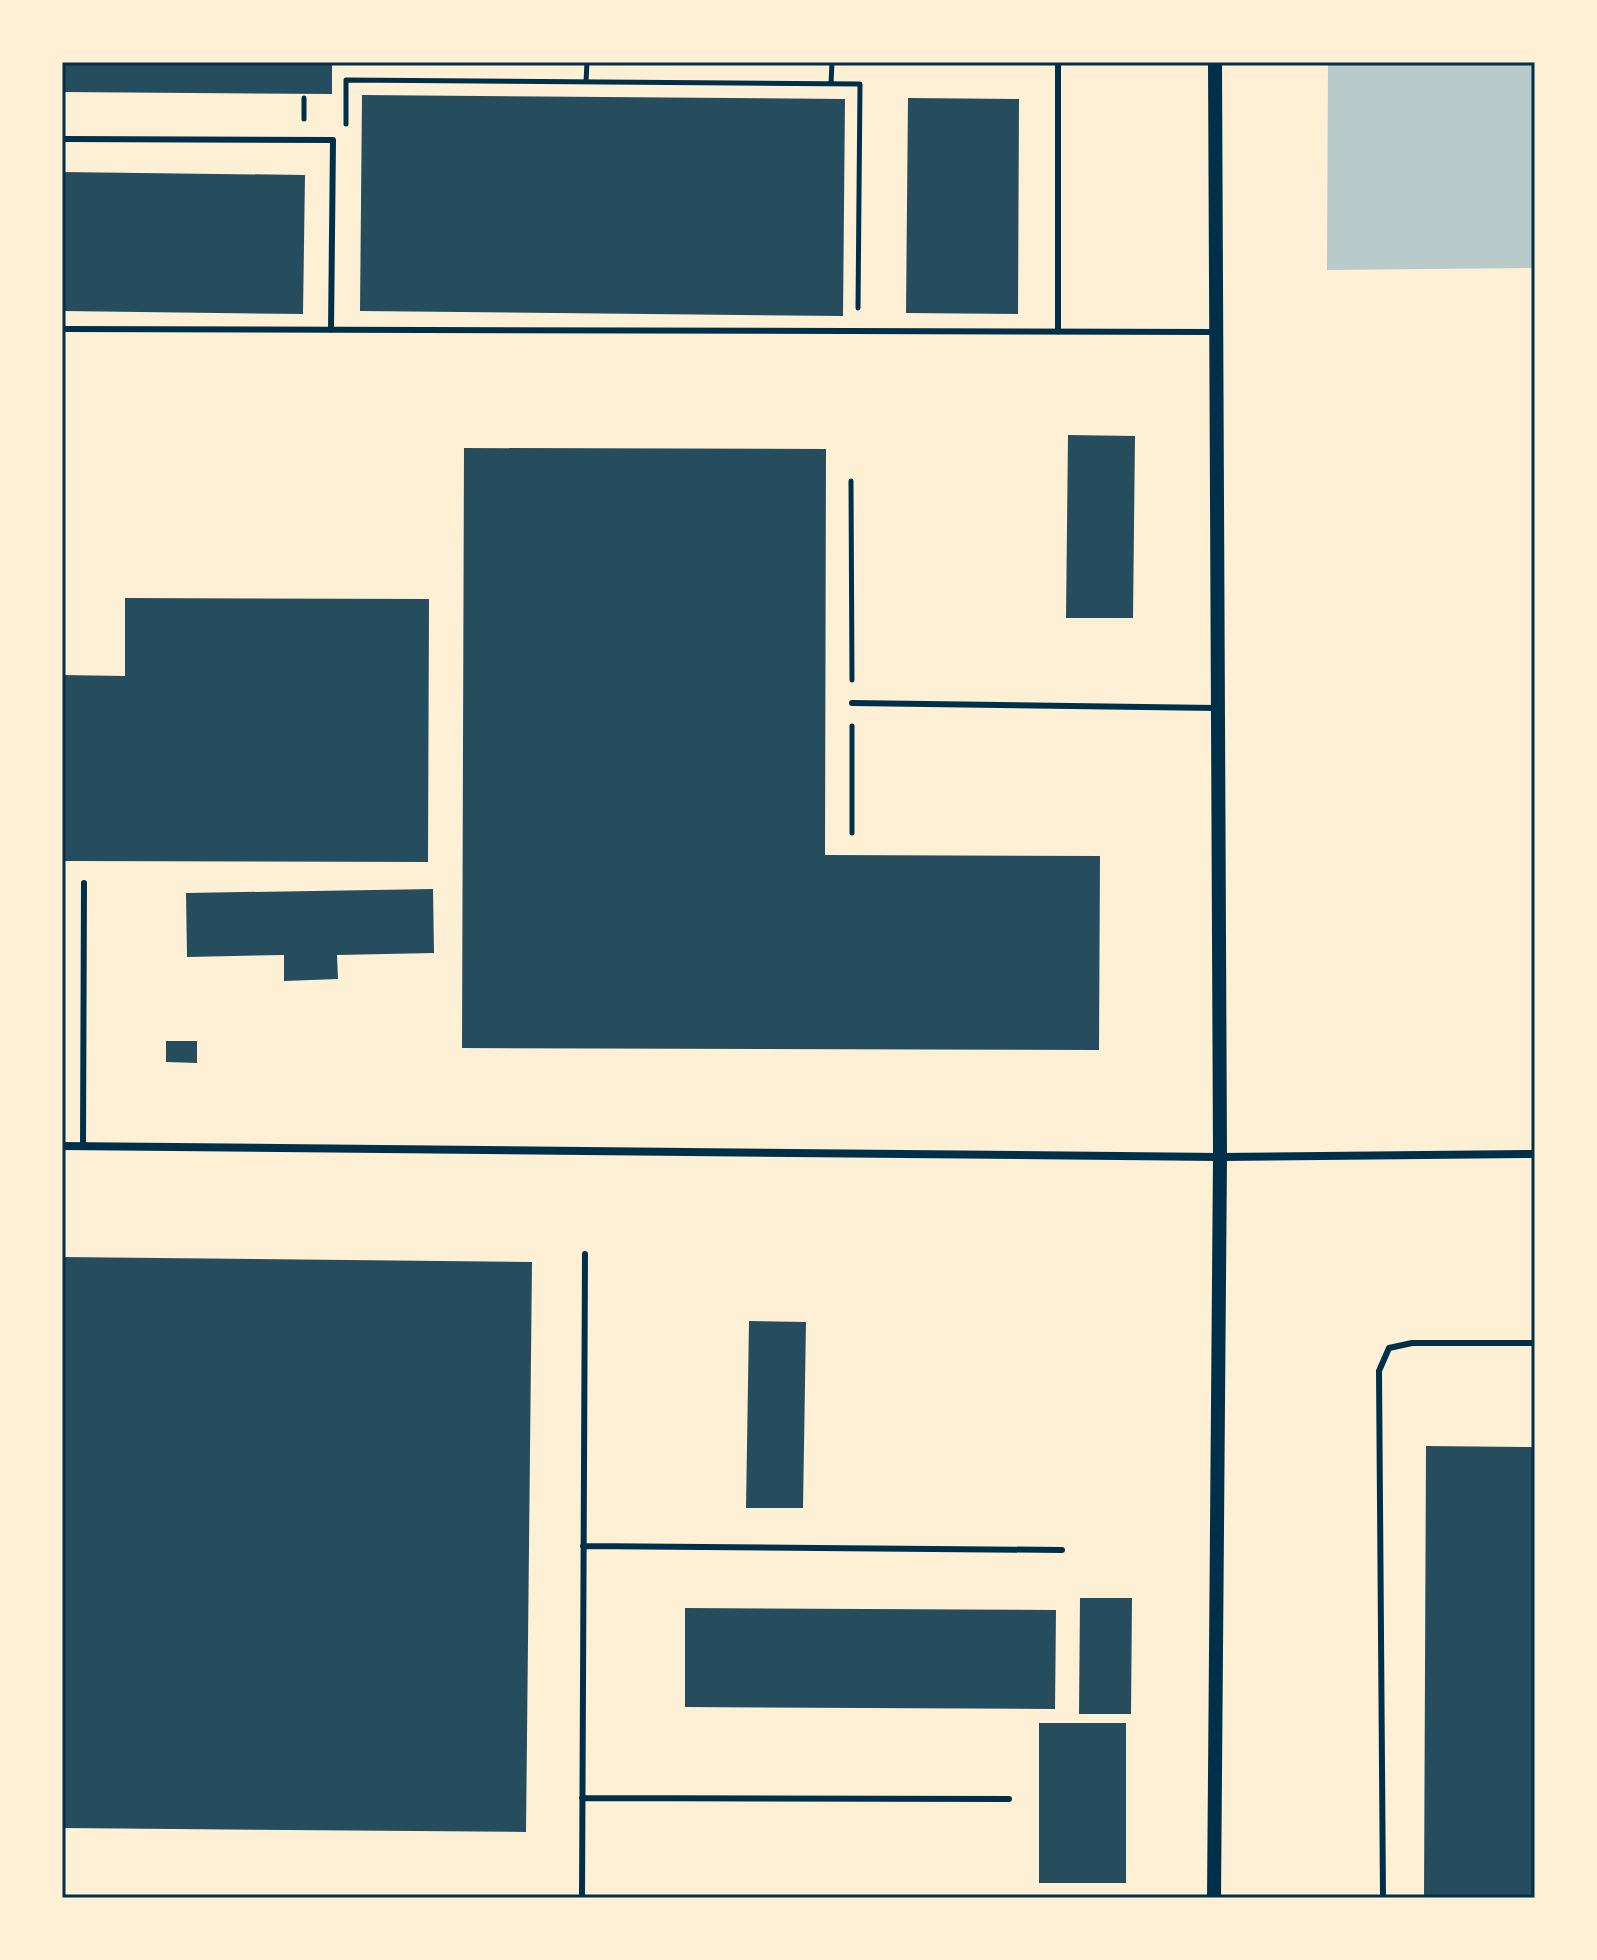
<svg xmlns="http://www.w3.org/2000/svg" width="1597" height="1960" font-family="'Varela Round',sans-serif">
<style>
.green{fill:#b9caca}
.building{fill:#264d5e}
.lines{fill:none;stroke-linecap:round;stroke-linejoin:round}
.path{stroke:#003049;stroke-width:5}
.service{stroke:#003049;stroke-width:6}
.minor{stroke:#003049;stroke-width:8}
.tertiary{stroke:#003049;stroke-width:14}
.neatline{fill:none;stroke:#003049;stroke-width:3}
</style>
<rect width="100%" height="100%" fill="#fdf0d5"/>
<path class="green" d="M1328,62H1535V268L1327,270Z"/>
<path class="building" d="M62,62H332V94L62,92Z
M362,95L845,99L843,316L360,311Z
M908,98L1019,99L1018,314L906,313Z
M62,172L305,175L303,314L62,311Z
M1068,435L1135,436L1133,618H1066Z
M464,448L826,449L825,855L1100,856L1099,1050L462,1048Z
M125,598L429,599L428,862L62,861V675L125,676Z
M433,889L434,953L337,955L338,979L284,981V955L187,957L186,893Z
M166,1041H197V1063L166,1062Z
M62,1257L532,1262L526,1832L62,1828Z
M749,1321L806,1322L803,1508H746Z
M1426,1446L1535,1447V1898H1424Z
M1080,1598H1132L1131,1714H1079Z
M685,1608L1056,1610L1055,1709L685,1707Z
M1039,1723H1126V1883H1039Z"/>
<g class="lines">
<path class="path" d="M586,82L587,62
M831,84L832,62
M304,119V98
M346,124V80L860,84L858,308
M851,481L852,680
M852,726V833"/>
<path class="service" d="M1058,62V332
M62,139L333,140L331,330
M62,329L1214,332
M852,703L1216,708
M83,1146L84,883
M583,1546L1062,1550
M582,1798L1009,1799
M582,1898L585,1254
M1383,1898L1379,1371L1389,1348L1412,1343H1535"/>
<path class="minor" d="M62,1146L1220,1157L1535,1154"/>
<path class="tertiary" d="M1214,1898L1220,1157L1215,62"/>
</g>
<rect width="1597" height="1960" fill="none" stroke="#fdf0d5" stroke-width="128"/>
<rect x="64" y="64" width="1469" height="1832" class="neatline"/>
</svg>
